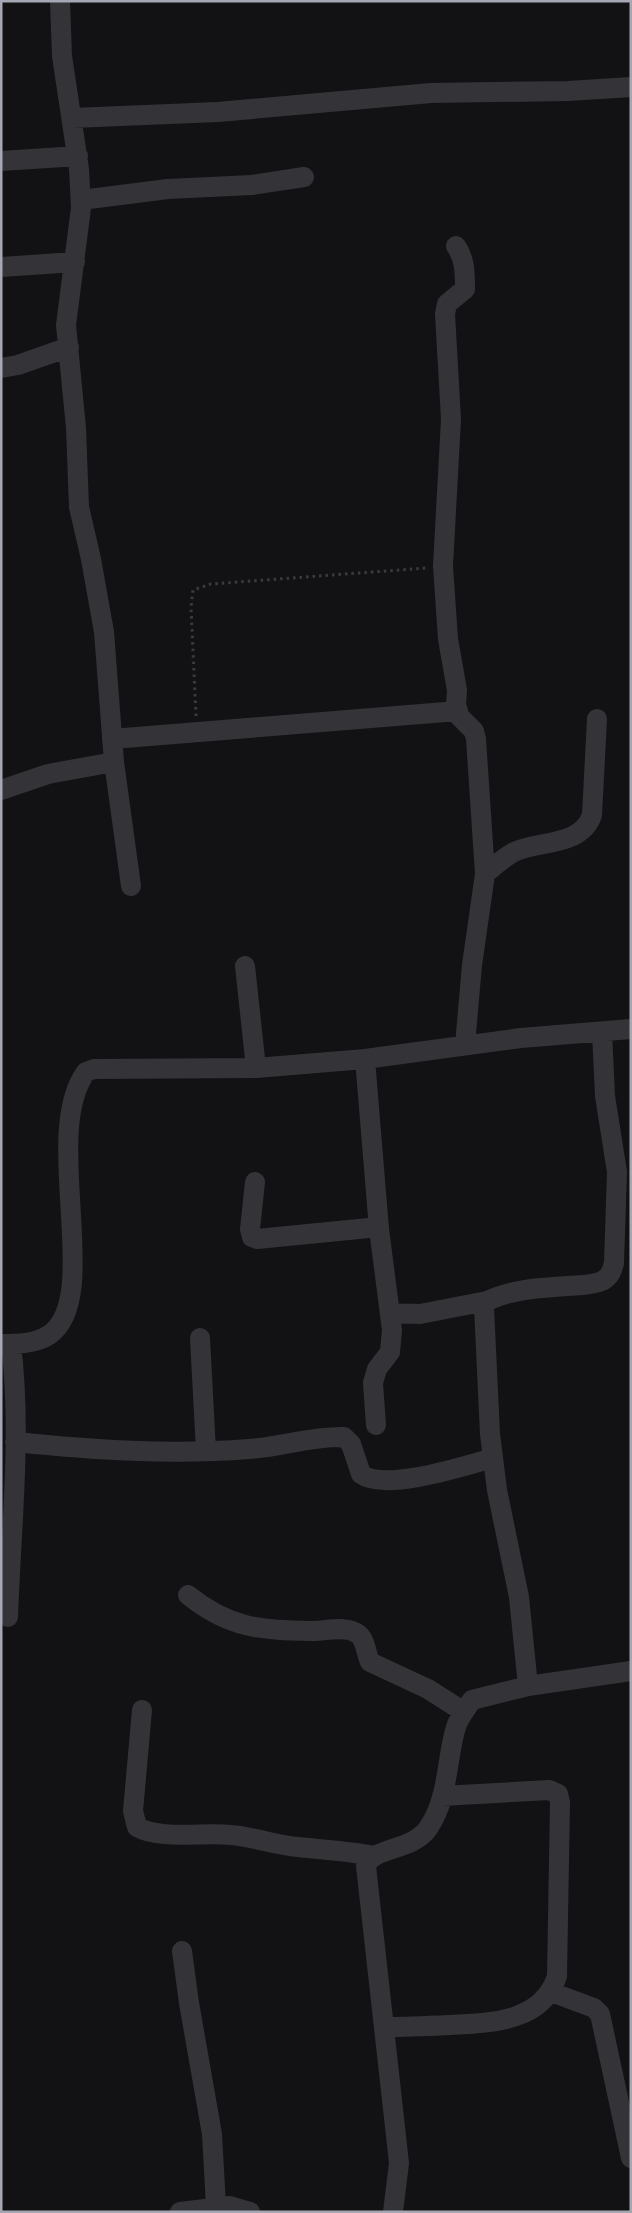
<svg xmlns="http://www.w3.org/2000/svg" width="632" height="2213" font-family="Roboto,sans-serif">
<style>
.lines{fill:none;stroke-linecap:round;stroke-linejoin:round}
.path{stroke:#3a3b3f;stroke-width:3;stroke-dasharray:2.5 4;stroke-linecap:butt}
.minor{stroke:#343438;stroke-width:20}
</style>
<rect width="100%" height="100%" fill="#121214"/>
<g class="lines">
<path class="path" d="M196,716L191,607L193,590L211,584L426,568"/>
<path class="minor" d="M60,1L62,56L79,169L81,208L66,325L76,428L79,507L91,559L104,632L114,762L131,886
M72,118L218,112L431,93L568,91L631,87
M1,161L78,156
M81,200L168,189L252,185L304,177
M456,246C465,259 465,273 465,289L447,304L445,314L451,419L443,566L448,639L457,690L456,705L459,716L474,731L476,739L485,874L472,965L465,1045
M1,267L75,262
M1,368L18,365L69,347
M112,739L458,711
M1,790L48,774L114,762
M485,874C494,866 503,858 514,852C539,840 581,847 592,815L597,719
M245,966L256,1068
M365,1059L379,1229L392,1330L390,1352L377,1369L373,1383L376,1425
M255,1182L250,1229L252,1237L257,1239L379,1227
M390,1313L420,1314L487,1301
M200,1338L206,1451
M1,1344C17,1344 35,1344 49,1335C104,1298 40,1134 86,1072L94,1069L256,1068L365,1059L521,1038L631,1029
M15,1442C93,1450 171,1455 249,1449C281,1447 312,1436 344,1437L351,1444L361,1474C385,1492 464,1466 493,1458
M188,1595C230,1629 261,1630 313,1631C327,1631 347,1625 358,1634C366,1640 366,1654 370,1662L428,1689L464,1712
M8,1617C11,1527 22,1434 11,1344
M528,1686L519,1597L497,1490L490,1434L484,1307L487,1301C512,1289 540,1288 567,1286C578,1285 591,1286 602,1281C610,1277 612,1271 614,1263L617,1172L605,1096L602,1032
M142,1710L133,1811L137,1827C160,1840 204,1832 231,1835C254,1837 276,1845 298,1847C324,1850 349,1851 374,1856
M182,1951L189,2003L212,2134L216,2206
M551,1992L594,2008L600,2014L631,2158
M385,2027C407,2027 429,2026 450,2025C491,2023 543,2022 557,1976L560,1802L558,1794L549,1790L442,1796
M180,2212L230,2206L250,2212
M393,2212L399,2163L366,1866C373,1846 413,1852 429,1827C449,1797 446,1760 456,1727C459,1717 466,1709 472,1700L528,1686L631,1671"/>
</g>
<rect width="632" height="2213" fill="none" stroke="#a5a8b3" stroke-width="5"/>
</svg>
